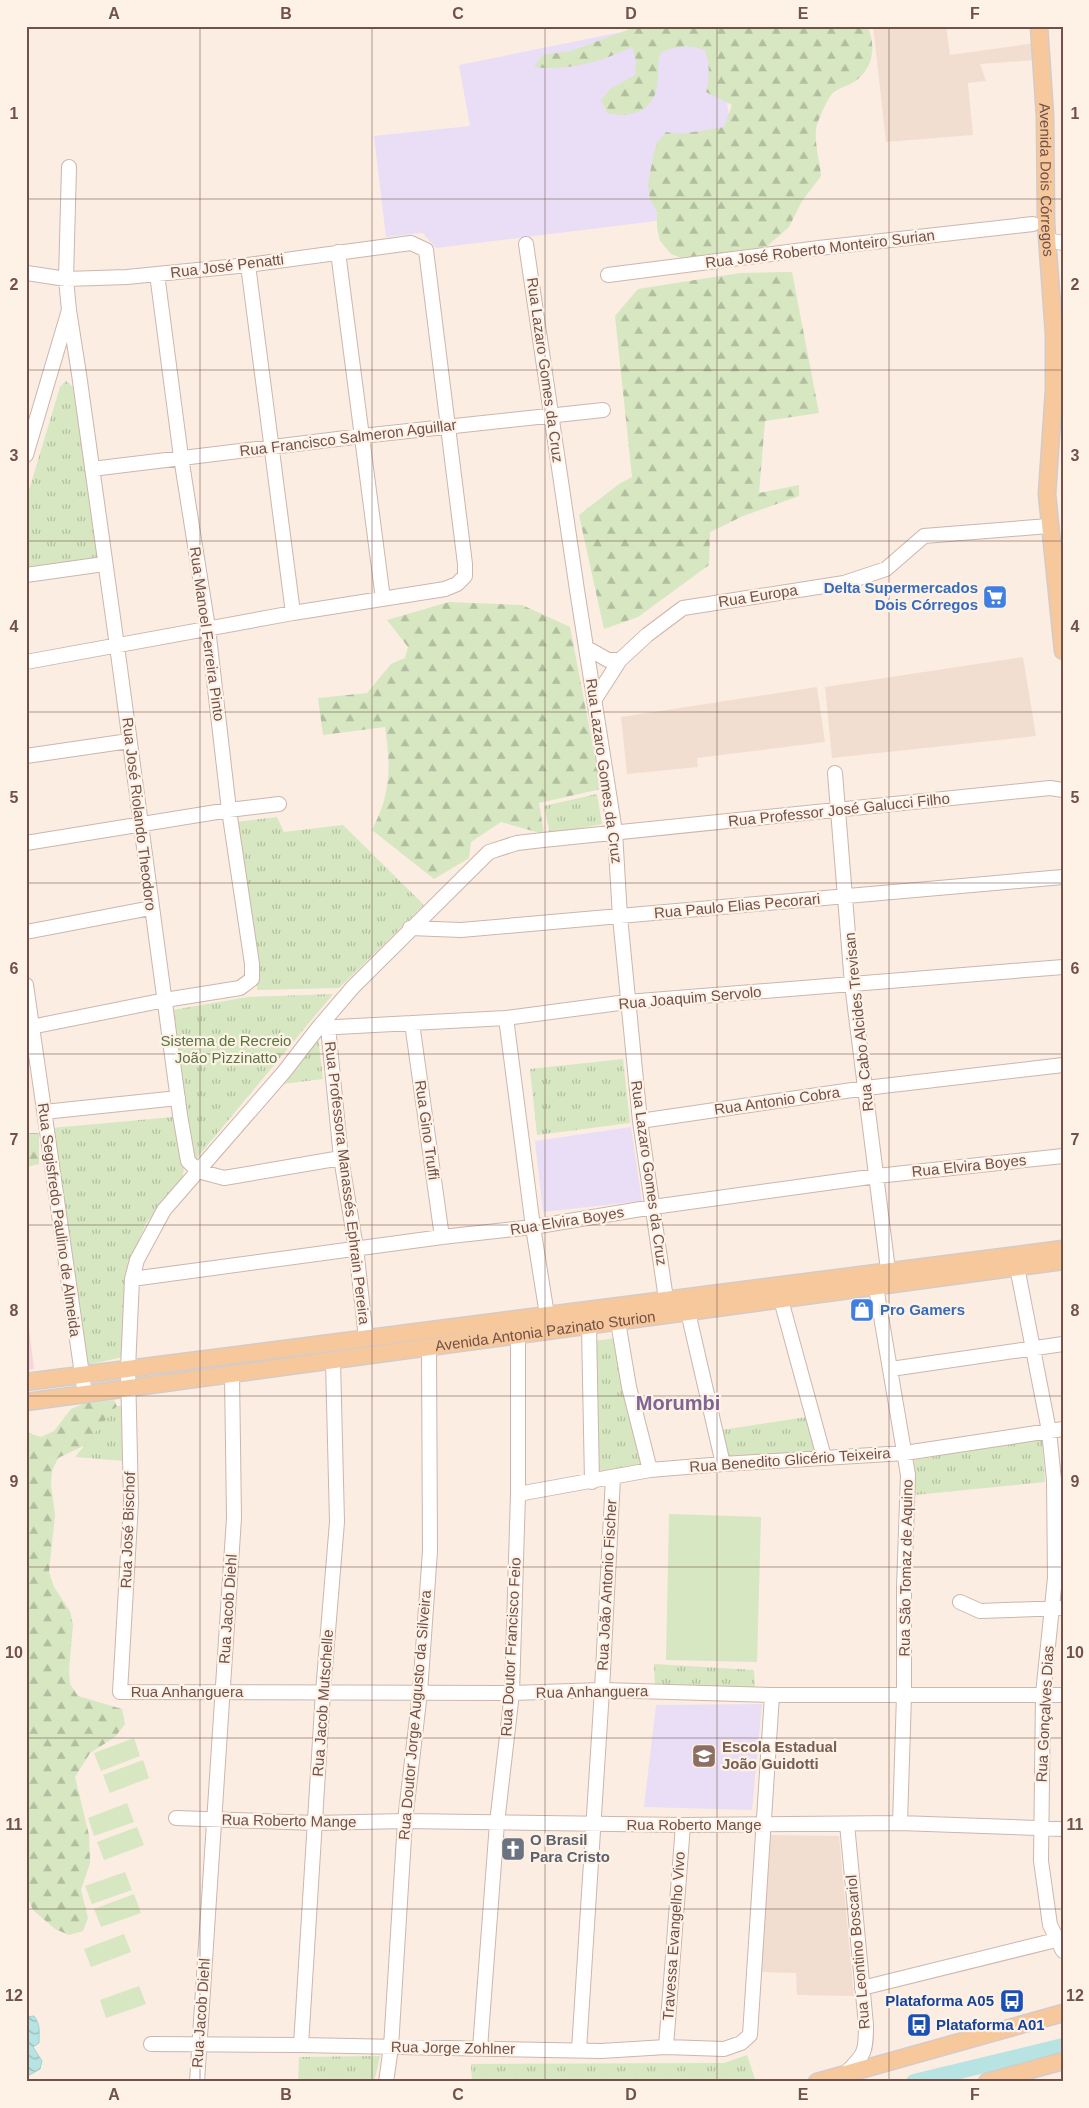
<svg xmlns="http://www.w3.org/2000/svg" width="1089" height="2108" font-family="Helvetica,sans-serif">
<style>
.residential{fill:#f2ded0}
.education{fill:#eadef7}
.medical{fill:#f8d5de}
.grass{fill:#d6e7c1}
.forest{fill:url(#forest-firs)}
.park{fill:url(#park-tufts)}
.water{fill:url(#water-waves);stroke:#9ed3d4}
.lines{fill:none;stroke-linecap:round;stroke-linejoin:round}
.river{stroke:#b7e3e3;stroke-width:16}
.minor-casing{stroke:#cdb6ac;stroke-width:16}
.major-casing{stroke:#d4cbc9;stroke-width:19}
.minor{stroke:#fff;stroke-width:14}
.major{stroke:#f7c89c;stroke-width:16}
.grid{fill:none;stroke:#70524a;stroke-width:1;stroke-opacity:0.55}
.labels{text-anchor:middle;stroke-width:4.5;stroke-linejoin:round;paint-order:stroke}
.street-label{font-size:15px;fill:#70524a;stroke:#fef2e7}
.shop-label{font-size:15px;font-weight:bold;fill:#366cbe;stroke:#fef2e7;text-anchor:end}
.park-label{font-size:15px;fill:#597642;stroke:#fef2e7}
.education-label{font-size:15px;font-weight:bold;fill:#785e54;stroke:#fef2e7;text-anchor:start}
.worship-label{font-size:15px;font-weight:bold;fill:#5b616d;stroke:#fef2e7;text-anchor:start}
.transit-label{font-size:15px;font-weight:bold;fill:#164399;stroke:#fef2e7;text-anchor:end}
.district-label{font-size:20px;font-weight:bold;fill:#7d6594;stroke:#fef2e7}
.neatline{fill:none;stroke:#70524a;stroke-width:2}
.grid-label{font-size:16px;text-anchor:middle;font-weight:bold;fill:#70524a}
</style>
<defs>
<pattern id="forest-firs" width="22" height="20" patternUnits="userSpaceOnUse" patternTransform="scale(1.25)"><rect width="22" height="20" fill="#d6e7c1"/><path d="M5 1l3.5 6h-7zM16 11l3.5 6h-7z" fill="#b2be9f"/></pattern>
<pattern id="park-tufts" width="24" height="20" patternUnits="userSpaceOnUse" patternTransform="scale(1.25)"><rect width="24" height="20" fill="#d6e7c1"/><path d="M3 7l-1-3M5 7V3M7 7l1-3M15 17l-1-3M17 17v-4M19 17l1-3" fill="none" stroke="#b2be9f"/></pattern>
<pattern id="water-waves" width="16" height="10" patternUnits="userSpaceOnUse" patternTransform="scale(1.25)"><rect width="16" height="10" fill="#b7e3e3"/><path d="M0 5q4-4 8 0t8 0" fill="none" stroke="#99bbba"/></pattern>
</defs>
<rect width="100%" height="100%" fill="#fbede1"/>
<path class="residential" d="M873,26H946L950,55L1035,43V60L980,64L986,81L968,83L973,135L886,142Z
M1023,657L1036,736L832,758L825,687Z
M817,687L825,742L697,758L698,767L627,774L621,717Z
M769,1835L839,1836L854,1996L797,1995L796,1973L760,1972Z"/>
<path class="education" d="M651,26H714L745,210L436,248L423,233L386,237L374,136L470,126L459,65Z
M631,1127L642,1201L543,1212L535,1141Z
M762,1704L752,1810L644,1807L656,1705Z"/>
<path class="medical" d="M29,1328L34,1369L26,1370V1329Z"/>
<path class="grass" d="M669,1514L761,1517L757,1662L666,1660Z
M134,1738L140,1756L101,1771L94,1753Z
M143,1760L149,1778L110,1793L103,1775Z
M127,1803L134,1822L94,1836L88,1818Z
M137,1827L144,1845L104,1860L97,1842Z
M125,1872L132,1890L92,1904L85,1886Z
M134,1894L141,1913L101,1927L94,1909Z
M124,1934L131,1952L91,1967L84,1949Z
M139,1986L146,2004L106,2018L100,2000Z"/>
<path class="forest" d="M638,26H867C876,43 874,66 858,79C851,85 841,87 834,92C828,97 822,112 819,119C811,137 820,157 821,176L802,201L789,227L758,254L684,259L671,254L660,241L657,227V212L650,199L648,185L653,156L657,143L666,132L681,134L724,127L732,105L706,92C710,77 710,65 705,50C689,44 678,46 661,52C658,62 658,69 658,80C656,110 634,119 607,113L601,100L610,89L635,75L636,61L632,47C601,62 568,71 534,67L543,55L571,51Z
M792,272L819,413L765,421L759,493L799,485V496L743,516L710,532L709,565L638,617L604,629L579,515L619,484L632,477L615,316L638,289L740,273Z
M449,602L522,605L570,627L601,789L539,803L544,834L501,822L471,842L469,858L434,879L372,830C391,794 391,766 385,727L323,735L318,698L367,693L391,664L405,658L408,647L387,620Z
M26,1133H39V1164L26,1167Z
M114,1400L120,1413L98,1439L58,1458L52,1471L51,1485L55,1515L49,1572L54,1587L70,1611L73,1625L69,1670L70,1684L78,1696L122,1709L125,1724L115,1737L90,1753L75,1777L89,1835L90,1863L81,1890L88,1918L83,1931L69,1935L55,1929L33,1910L26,1894V1432L41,1437L54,1431L71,1409L85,1403Z"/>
<path class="park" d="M66,381L73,387L98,559L26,568V500L60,387Z
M597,794L602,824L550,834L544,806Z
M277,817L284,832L343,825L424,905L339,988L257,990V957L236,822Z
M333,994L196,1159L191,1156L173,1010L248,997Z
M318,1037L323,1079L283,1084Z
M623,1059L630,1123L537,1135L530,1069Z
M173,1117L184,1168L182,1181L146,1223L133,1255L123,1357L87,1365L52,1128Z
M616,1338L642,1467L595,1475L594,1341Z
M117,1406H126L124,1461L75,1457Z
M807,1417L817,1454L729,1459L721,1430Z
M1042,1439L1045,1482L915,1495L914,1460Z
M654,1664L754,1670L755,1689L655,1685Z
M747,2055L756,2082H472L471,2064L724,2063Z
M380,2056L374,2082H298L299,2057Z"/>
<path class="water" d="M34,2016C41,2025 39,2032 39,2043L33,2047L42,2061L40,2069L26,2077V2017Z"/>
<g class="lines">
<path class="river" d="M914,2082L1063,2046"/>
<defs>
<path id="minor" d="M1047,240L1063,243
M526,244L577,590L615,832L620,917L640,1121L666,1299
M338,252L383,599
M248,265L293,613
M608,275L819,248L1033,224
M69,310L79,374L117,646L180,1115L188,1161L198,1171L224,1178L341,1158
M26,455L69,310L66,279L69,167
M92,469L362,436L603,410
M26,575L104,564
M587,648L608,660H620L595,699
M620,660L647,635L683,608L844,583L886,569L924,536L1049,526
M26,662L293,613L445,589L457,584L465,576V564L426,250L411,243L248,265L127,277L66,279L27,273
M26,756L129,741
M835,773L852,984L888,1270
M1063,790L1050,788L543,840L517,843L489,852L353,987L318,1028L284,1072L164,1210L137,1260L132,1279L128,1369L131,1502L120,1692L512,1693L602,1690L772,1695H1063
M26,843L229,810L279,804
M410,928L461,930L1063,877
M26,932L151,908
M26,985L85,1395
M506,1018L533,1227L547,1315
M412,1023L442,1237
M31,1027L165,1000L240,988L252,979V964L229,810L208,628L181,457L157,274
M328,1027L341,1158L356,1248L366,1338
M318,1028L506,1018L627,1002L1063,967
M44,1112L178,1098
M640,1121L866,1088L1063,1065
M1017,1267L1049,1431L1054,1480L1055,1578L1043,1694L1041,1861L1050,1925L1063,1951
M132,1279L442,1237L533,1227L653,1207L877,1176L1063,1156
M876,1287L908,1475L904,1588V1695L900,1823
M781,1300L824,1457
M688,1312L723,1464
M614,1313L618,1322L629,1387L650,1470
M589,1326L592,1482
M891,1369L1063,1344
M518,1494L650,1470L723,1464L905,1453L1063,1429
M960,1602L980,1611L1063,1608
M176,1818L315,1823L405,1821L683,1825L900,1823L1063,1829
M862,1988L1056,1940
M151,2044L301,2045L601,2051L666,2047L724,2049L741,2043L750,2035L772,1695
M301,2045L323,1692L337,1522L333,1361
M666,2047L683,1825
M480,2048L497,1823L512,1693L518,1494V1336
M579,2050L602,1690L613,1478
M846,2073C865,2054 866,2052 866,2025L847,1824
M197,2082L234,1518L232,1374
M386,2082L391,2047L405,1821L420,1692L430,1551L429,1348"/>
<g id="major">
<path id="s1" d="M1039,26L1045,116L1046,223L1054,334V390L1047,494L1063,651"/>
<path d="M26,1382L1063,1249"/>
<path id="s2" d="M26,1402L1063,1261"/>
<path d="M817,2082L1063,2013"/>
<path d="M987,2082L1063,2061"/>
</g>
</defs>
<use href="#minor" class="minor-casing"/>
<use href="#major" class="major-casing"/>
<use href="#minor" class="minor"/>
<use href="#major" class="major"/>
</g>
<path class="grid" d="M200,26V2082M372,26V2082M545,26V2082M717,26V2082M889,26V2082M26,199H1063M26,370H1063M26,541H1063M26,712H1063M26,883H1063M26,1054H1063M26,1225H1063M26,1396H1063M26,1567H1063M26,1738H1063M26,1909H1063"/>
<defs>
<symbol id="supermarket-square" viewBox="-11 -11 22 22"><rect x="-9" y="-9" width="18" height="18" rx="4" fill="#3f7fe0" stroke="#fef2e7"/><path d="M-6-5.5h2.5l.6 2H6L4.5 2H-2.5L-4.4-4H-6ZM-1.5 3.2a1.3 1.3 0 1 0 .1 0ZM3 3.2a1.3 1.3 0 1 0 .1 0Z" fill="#fff"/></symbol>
<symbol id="shop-square" viewBox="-11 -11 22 22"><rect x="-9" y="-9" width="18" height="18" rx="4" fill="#3f7fe0" stroke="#fef2e7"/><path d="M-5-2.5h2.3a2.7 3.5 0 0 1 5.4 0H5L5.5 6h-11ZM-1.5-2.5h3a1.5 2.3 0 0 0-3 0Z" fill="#fff"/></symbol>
<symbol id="school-square" viewBox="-11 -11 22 22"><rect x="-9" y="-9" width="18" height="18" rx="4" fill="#8d6e63" stroke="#fef2e7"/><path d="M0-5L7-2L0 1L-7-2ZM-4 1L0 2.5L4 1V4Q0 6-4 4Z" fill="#fff"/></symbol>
<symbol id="church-square" viewBox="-11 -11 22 22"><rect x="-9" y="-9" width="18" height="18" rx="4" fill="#6b7280" stroke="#fef2e7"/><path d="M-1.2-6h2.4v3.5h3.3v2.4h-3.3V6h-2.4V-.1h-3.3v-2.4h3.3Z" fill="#fff"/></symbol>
<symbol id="bus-square" viewBox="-11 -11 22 22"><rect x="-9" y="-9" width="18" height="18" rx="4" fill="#1a4fb4" stroke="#fef2e7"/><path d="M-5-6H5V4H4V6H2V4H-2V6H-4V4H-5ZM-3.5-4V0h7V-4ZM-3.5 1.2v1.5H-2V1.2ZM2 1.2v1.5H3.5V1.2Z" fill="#fff"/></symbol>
</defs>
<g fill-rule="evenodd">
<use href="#supermarket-square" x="981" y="583" width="28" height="28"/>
<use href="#shop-square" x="848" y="1296" width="28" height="28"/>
<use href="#school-square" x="690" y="1742" width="28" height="28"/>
<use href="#church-square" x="499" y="1835" width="28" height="28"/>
<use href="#bus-square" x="998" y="1987" width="28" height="28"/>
<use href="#bus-square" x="905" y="2011" width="28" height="28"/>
</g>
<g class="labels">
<g class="street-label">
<text dy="5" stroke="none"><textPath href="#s1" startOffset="154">Avenida Dois Córregos</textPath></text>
<text transform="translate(820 249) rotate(-7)" y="5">Rua José Roberto Monteiro Surian</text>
<text transform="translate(227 266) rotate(-7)" y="5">Rua José Penatti</text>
<text transform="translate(545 370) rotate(82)" y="5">Rua Lazaro Gomes da Cruz</text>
<text transform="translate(348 438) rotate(-7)" y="5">Rua Francisco Salmeron Aguillar</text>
<text transform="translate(758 596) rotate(-9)" y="5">Rua Europa</text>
<text transform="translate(207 634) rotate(82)" y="5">Rua Manoel Ferreira Pinto</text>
<text transform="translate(604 771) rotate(82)" y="5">Rua Lazaro Gomes da Cruz</text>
<text transform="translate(839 810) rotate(-6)" y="5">Rua Professor José Galucci Filho</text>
<text transform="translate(139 814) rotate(83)" y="5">Rua José Riolando Theodoro</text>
<text transform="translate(737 906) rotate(-5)" y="5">Rua Paulo Elias Pecorari</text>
<text transform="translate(690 998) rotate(-5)" y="5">Rua Joaquim Servolo</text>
<text transform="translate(859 1022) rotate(-96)" y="5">Rua Cabo Alcides Trevisan</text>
<text transform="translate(777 1101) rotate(-8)" y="5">Rua Antonio Cobra</text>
<text transform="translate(427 1130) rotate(82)" y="5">Rua Gino Truffi</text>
<text transform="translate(969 1166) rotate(-6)" y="5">Rua Elvira Boyes</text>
<text transform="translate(649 1173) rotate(82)" y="5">Rua Lazaro Gomes da Cruz</text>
<text transform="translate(347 1183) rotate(83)" y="5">Rua Professora Manassés Ephrain Pereira</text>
<text transform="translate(59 1220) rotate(82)" y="5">Rua Segisfredo Paulino de Almeida</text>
<text transform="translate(567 1221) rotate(-9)" y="5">Rua Elvira Boyes</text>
<text dy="5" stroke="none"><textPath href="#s2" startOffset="524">Avenida Antonia Pazinato Sturion</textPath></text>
<text transform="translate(790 1460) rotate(-4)" y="5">Rua Benedito Glicério Teixeira</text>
<text transform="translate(128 1530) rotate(-88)" y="5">Rua José Bischof</text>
<text transform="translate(906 1568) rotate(-89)" y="5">Rua São Tomaz de Aquino</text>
<text transform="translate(607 1585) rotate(-87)" y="5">Rua João Antonio Fischer</text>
<text transform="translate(228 1609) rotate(-86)" y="5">Rua Jacob Diehl</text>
<text transform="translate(511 1647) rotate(-87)" y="5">Rua Doutor Francisco Feio</text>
<text x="187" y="1697">Rua Anhanguera</text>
<text transform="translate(592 1692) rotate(-1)" y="5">Rua Anhanguera</text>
<text transform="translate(323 1703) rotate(-86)" y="5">Rua Jacob Mutschelle</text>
<text transform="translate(1045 1714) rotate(-87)" y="5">Rua Gonçalves Dias</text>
<text transform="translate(415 1715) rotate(-85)" y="5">Rua Doutor Jorge Augusto da Silveira</text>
<text transform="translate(289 1821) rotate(1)" y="5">Rua Roberto Mange</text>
<text x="694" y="1830">Rua Roberto Mange</text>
<text transform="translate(674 1936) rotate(-86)" y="5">Travessa Evangelho Vivo</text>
<text transform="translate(858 1952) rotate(-95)" y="5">Rua Leontino Boscariol</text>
<text transform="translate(201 2013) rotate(-86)" y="5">Rua Jacob Diehl</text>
<text transform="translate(453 2048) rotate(1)" y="5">Rua Jorge Zohlner</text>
</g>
<g class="shop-label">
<text x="978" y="593">Delta Supermercados<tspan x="978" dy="17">Dois Córregos</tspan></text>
<text x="880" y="1315" text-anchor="start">Pro Gamers</text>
</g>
<g class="park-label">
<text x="226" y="1046">Sistema de Recreio<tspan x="226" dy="17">João Pìzzinatto</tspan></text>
</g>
<g class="education-label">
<text x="722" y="1752">Escola Estadual<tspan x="722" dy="17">João Guidotti</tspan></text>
</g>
<g class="worship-label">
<text x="530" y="1845">O Brasil<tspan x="530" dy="17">Para Cristo</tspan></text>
</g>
<g class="transit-label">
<text x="994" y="2006">Plataforma A05</text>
<text x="936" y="2030" text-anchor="start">Plataforma A01</text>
</g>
<g class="district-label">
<text x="678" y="1410">Morumbi</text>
</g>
</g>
<rect width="1089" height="2108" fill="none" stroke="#fef2e7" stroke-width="55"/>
<rect x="28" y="28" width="1034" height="2052" class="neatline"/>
<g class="grid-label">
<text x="114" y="19">A</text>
<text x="286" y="19">B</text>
<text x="458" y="19">C</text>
<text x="631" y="19">D</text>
<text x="803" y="19">E</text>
<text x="975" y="19">F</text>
<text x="14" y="119">1</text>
<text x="1075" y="119">1</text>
<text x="14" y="290">2</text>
<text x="1075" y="290">2</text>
<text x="14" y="461">3</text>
<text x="1075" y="461">3</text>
<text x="14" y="632">4</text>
<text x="1075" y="632">4</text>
<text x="14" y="803">5</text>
<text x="1075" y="803">5</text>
<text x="14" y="974">6</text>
<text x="1075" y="974">6</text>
<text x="14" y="1145">7</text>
<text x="1075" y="1145">7</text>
<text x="14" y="1316">8</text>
<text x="1075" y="1316">8</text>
<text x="14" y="1487">9</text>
<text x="1075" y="1487">9</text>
<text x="14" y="1658">10</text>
<text x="1075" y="1658">10</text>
<text x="14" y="1830">11</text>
<text x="1075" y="1830">11</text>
<text x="14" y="2001">12</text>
<text x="1075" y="2001">12</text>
<text x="114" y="2100">A</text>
<text x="286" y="2100">B</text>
<text x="458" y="2100">C</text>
<text x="631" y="2100">D</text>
<text x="803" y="2100">E</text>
<text x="975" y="2100">F</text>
</g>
</svg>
